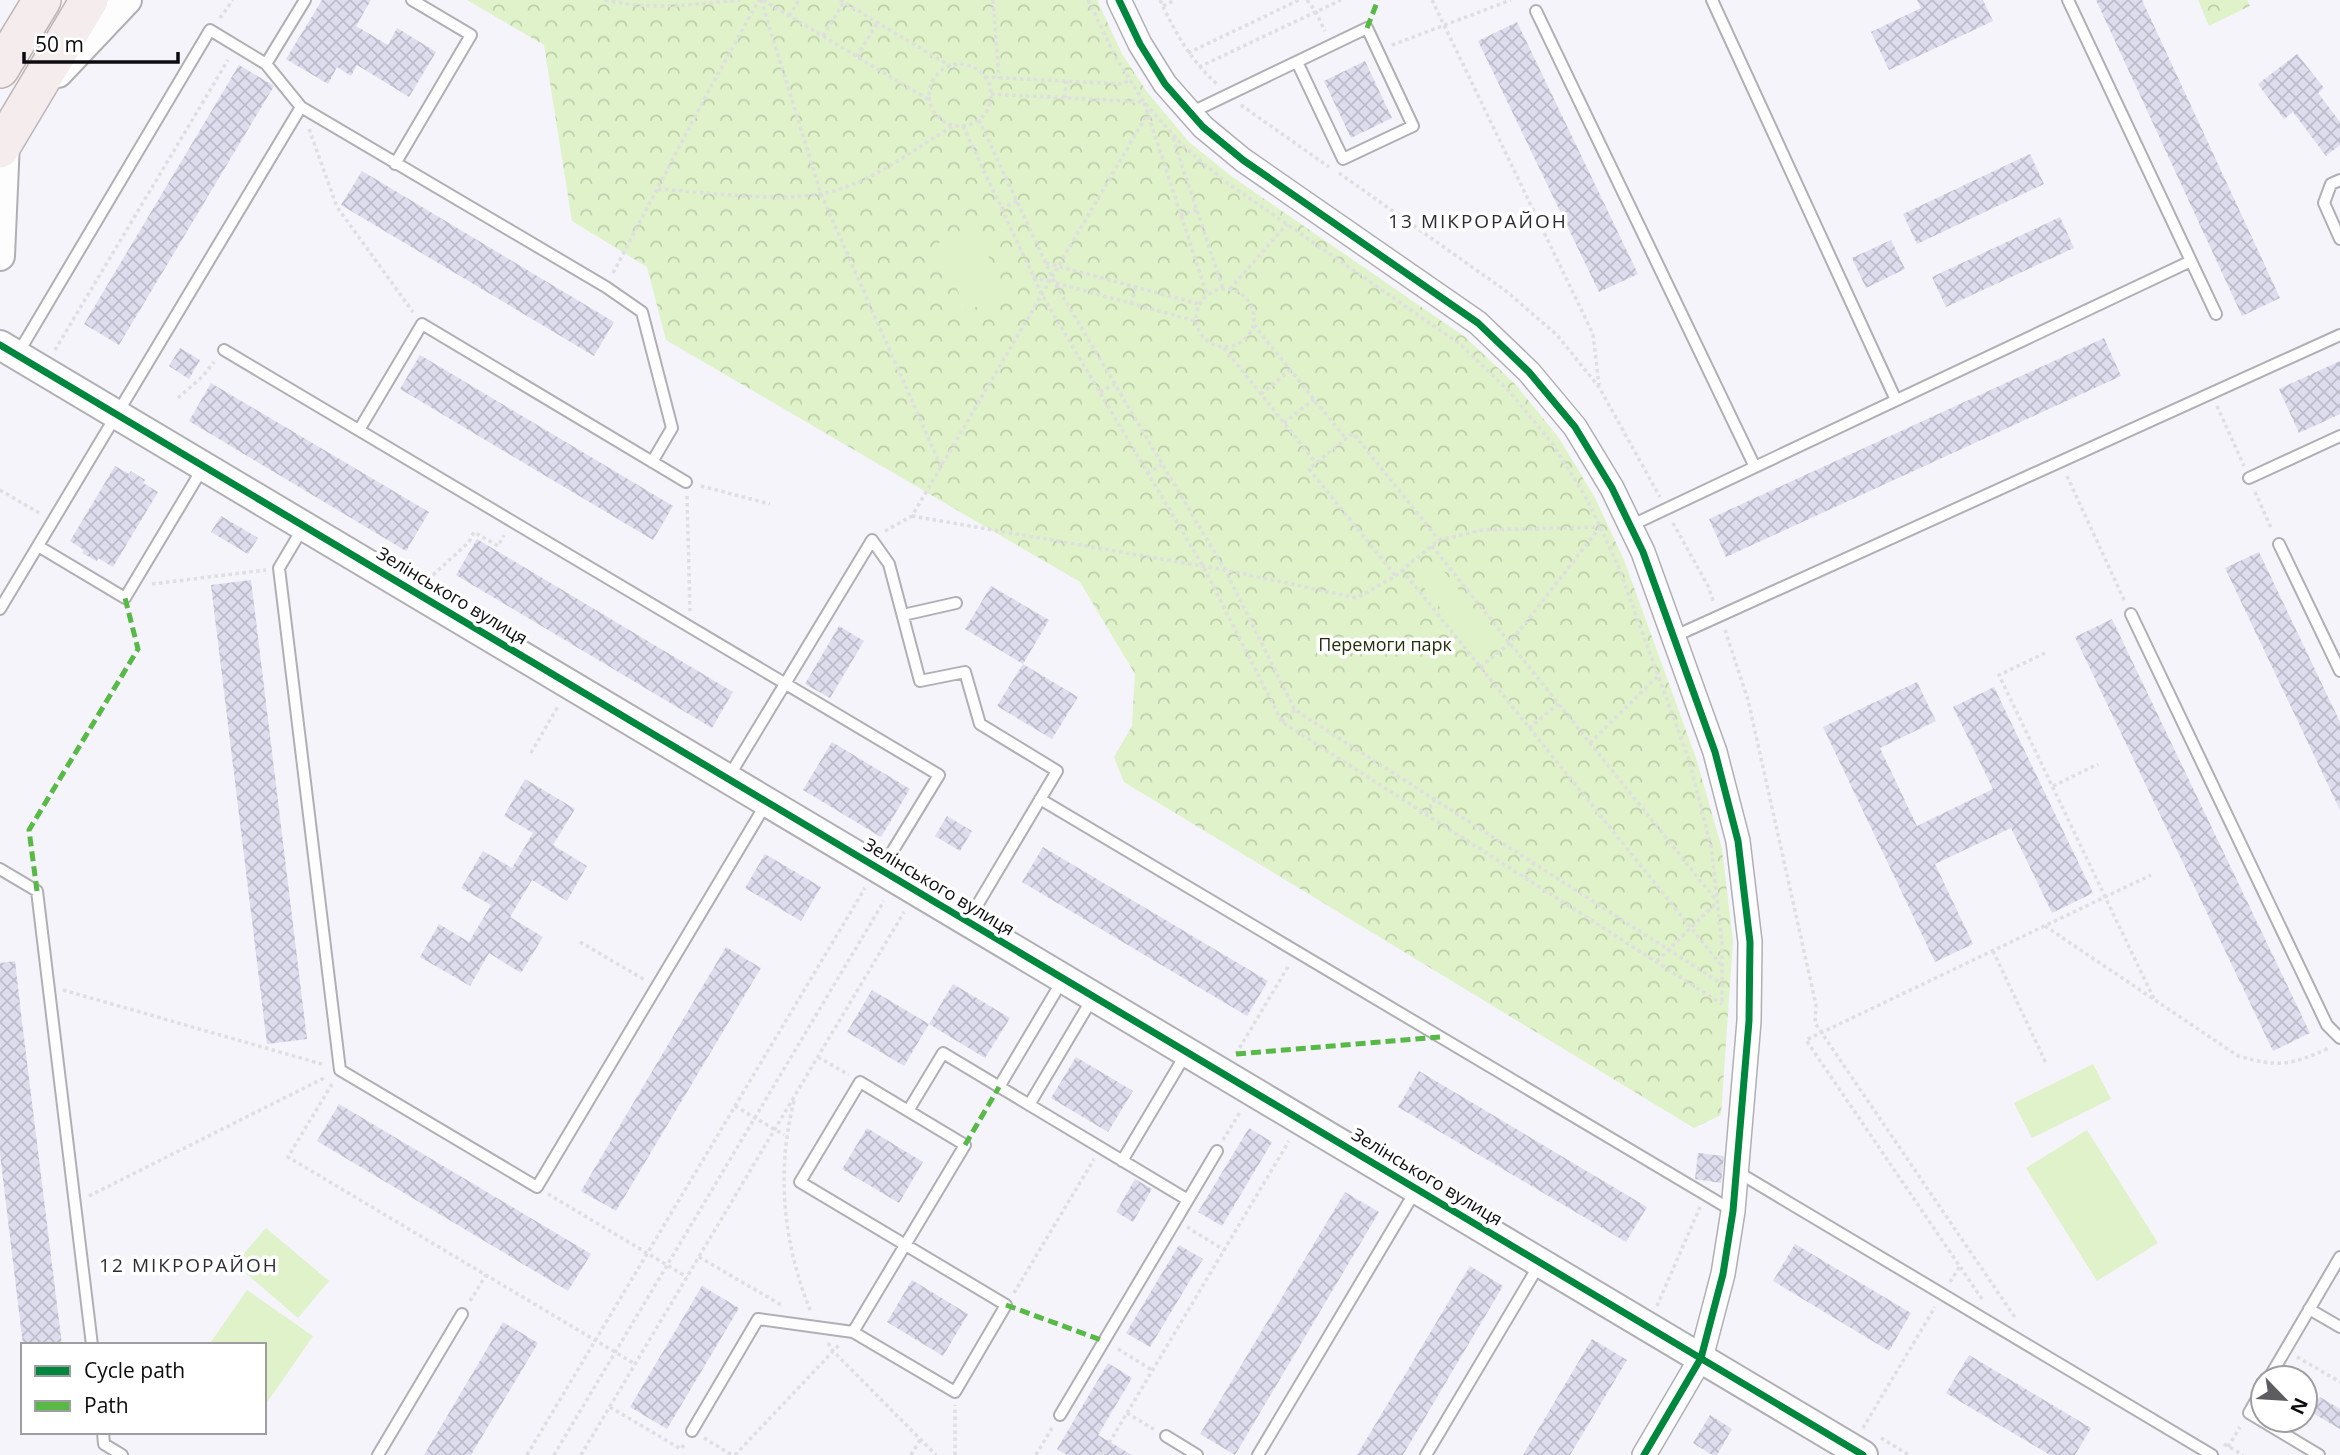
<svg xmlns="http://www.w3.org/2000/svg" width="2340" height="1455" font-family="'Open Sans',sans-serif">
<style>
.forest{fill:url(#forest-crowns)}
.pitch{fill:#dff2c9}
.building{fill:url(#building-cross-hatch)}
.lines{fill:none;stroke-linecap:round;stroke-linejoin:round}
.service-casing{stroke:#b0afb4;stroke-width:14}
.minor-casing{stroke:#b0afb4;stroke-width:26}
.tertiary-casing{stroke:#b0afb4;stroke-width:32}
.trunk-casing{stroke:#bfb5b7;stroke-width:40}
.path{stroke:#dfdee0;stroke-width:3.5;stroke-dasharray:3.5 3.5;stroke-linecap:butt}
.service{stroke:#fdfdfe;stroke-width:10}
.minor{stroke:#fdfdfe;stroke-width:23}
.tertiary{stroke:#fdfdfe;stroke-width:28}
.trunk{stroke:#f4eced;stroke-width:37}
.quiet{stroke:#58b947;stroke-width:5;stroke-dasharray:10 5;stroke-linecap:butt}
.cycleway-casing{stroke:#fff;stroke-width:11}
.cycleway{stroke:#00873e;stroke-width:7}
.labels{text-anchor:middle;stroke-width:7;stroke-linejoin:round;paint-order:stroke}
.street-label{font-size:18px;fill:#0c0b0f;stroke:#fff}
.park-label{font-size:18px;fill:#22300c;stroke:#fff}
.neighbourhood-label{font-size:19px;letter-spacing:2px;fill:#2c2c34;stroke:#fff}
</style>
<defs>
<pattern id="forest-crowns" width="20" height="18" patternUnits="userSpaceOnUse" patternTransform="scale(1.75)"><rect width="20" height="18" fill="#dff2c9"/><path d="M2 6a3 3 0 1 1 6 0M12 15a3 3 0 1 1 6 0" fill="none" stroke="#beceab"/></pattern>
<pattern id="building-cross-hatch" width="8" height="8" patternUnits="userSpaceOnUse" patternTransform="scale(1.75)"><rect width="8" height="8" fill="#dedded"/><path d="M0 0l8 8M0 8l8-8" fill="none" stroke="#bdbcca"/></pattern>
</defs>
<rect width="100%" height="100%" fill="#f4f4fa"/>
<path class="forest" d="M467,0H1097L1122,54L1147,92L1189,142L1231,176L1465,337L1515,384L1559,438L1595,498L1624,560L1696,758L1722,849L1733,941L1721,1115L1694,1128L1124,782L1114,757L1132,726L1135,674L1080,582L666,340L647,267L572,221L544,45Z
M2198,0H2247L2250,6L2209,26Z"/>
<path class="pitch" d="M976,227L1005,295L966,311L938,243Z
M1435,560L1501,642L1481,659L1415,576Z
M2093,1064L2111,1099L2032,1138L2014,1103Z
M2087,1130L2158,1243L2097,1281L2026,1168Z
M266,1228L329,1281L298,1318L235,1264Z
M247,1290L313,1336L264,1407V1345H209Z"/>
<path class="building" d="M322,0H371L356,26L388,45L397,28L436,52L409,97L357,65L351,76L337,67L328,84L286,59Z
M1917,0H1983L1993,21L1889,70L1871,32L1921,8Z
M2096,0H2142L2280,298L2242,316Z
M1517,22L1638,274L1599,292L1478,41Z
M2297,54L2324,88L2318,93L2340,122V145L2326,156L2293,112L2284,119L2258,84Z
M1365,61L1392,118L1351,138L1324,81Z
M239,65L274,86L119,345L84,324Z
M2030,154L2044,184L1917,244L1903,214Z
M362,171L614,322L594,356L341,205Z
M2060,217L2074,248L1946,307L1932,277Z
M1891,240L1905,269L1866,288L1852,258Z
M2104,338L2121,376L1726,557L1709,519Z
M180,348L200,360L189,379L169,366Z
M420,355L673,506L653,540L400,389Z
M2340,361V414L2299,433L2279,389Z
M211,383L429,512L406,551L189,421Z
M115,466L129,474L131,471L145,480L143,483L158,492L113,567L98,558L97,561L82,553L84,550L70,541Z
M221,516L258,538L248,554L211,532Z
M477,539L733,692L712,728L456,575Z
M2259,552L2340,722V810L2225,568Z
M251,580L307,1039L267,1044L211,585Z
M991,586L1049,620L1023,664L965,629Z
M2112,619L2310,1033L2273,1051L2075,637Z
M839,626L864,641L830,698L805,684Z
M1023,664L1078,697L1052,739L997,706Z
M1917,682L1936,721L1880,748L1917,826L1993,789L1953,707L1994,687L2093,893L2052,913L2011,828L1935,864L1973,944L1935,962L1823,727Z
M832,742L910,789L881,837L803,790Z
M525,779L575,809L553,845L587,866L567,901L532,880L510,917L543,937L521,973L489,953L470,986L420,957L439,924L469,942L491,905L461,888L483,851L512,868L533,833L504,816Z
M947,816L972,831L960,851L935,836Z
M1043,847L1268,981L1247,1016L1022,882Z
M765,854L821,887L801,921L745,888Z
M726,947L761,968L616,1211L581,1191Z
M15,961L23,1030L62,1345H23L9,1229L0,1154V963Z
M953,984L1010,1018L985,1058L929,1024Z
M872,990L929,1024L904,1066L847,1032Z
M1076,1057L1133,1091L1108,1132L1051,1098Z
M1419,1071L1647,1207L1626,1242L1398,1107Z
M339,1104L591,1254L568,1291L317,1141Z
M867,1128L923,1162L899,1203L842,1169Z
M1249,1128L1272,1142L1222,1226L1198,1212Z
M1698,1153L1724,1156L1721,1183L1695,1179Z
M1135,1179L1152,1189L1133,1222L1116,1212Z
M1345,1192L1379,1212L1235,1455L1200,1434Z
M1795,1244L1911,1313L1889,1351L1773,1281Z
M1179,1245L1203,1259L1150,1347L1126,1333Z
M1470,1266L1503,1286L1443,1387L1403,1455H1357Z
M912,1280L968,1314L943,1356L887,1322Z
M702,1286L739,1308L667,1429L630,1407Z
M503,1322L538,1343L471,1455H424Z
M1592,1339L1627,1360L1570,1455H1523Z
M1969,1355L2091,1428L2075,1455H2050L1946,1393Z
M1108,1363L1132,1378L1098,1435L1132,1455H1067L1057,1449Z
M2320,1397L2340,1409V1429L2311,1412Z
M1710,1415L1732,1429L1717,1455H1712L1693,1443Z"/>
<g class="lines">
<defs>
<path id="service" d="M1712,0L1896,400
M2068,0L2216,314
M1536,11L1755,467
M266,64L305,0
M1190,113L1367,28L1413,126L1343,159L1297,62
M395,164L471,35L412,0
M2340,180L2331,184L2324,203L2340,239
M224,350L939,775L881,870
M17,355L210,30L266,64L301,107L606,287L642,312L672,428L652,462
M359,430L422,324L686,482
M2249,478L2340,436
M304,526L279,568L340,1070L537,1187L767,802
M1630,526L2191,261
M2279,544L2340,671
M38,546L125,598L204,466
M0,609L301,107
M2131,614L2327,1025L2340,1038
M903,615L956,603
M1673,637L2340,335
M728,778L872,540L889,564L920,681L965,672L980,724L1057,771L969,919
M1040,799L1733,1211
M0,869L37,891L92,1345
M999,1087L1062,981
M1029,1105L1092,999
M908,1111L943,1053L1188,1200
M1122,1161L1187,1052
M1736,1171L2212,1455
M2309,1309L2340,1327
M2269,1378L2340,1257
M2263,1388L2249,1413L2319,1455
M1060,1415L1217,1151
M692,1431L758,1319L853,1332L955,1392L1006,1305L800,1182L860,1082L965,1145L853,1332
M103,1432L104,1444L122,1455
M1166,1436L1197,1455
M378,1455L462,1314
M1258,1455L1416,1190
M1426,1455L1539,1265"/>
<path id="minor" d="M1119,0L1140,44L1165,84L1203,127L1243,160L1478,323L1529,372L1575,427L1612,488L1643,552L1715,752L1738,841L1750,942L1749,1021L1733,1211L1723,1274L1701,1358L1644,1455"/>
<path id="tertiary" d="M58,73L127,0
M0,256L5,142
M0,345L1863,1455"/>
<path id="trunk" d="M0,69L42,0
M0,149L89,0"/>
</defs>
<use href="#service" class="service-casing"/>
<use href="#minor" class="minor-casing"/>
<use href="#tertiary" class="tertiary-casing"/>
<use href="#trunk" class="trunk-casing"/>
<path class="path" d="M605,0C650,11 694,4 740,0
M761,0L821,194L941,467
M763,0L929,100
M840,0L950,66
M993,0L999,78
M1088,0L1116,58L1144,102L1184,147L1226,182L1460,344L1509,391L1552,443L1588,501L1617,563L1689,760L1711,846L1722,943V1004
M1160,0C1175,32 1190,60 1217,84
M1307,0L1316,12L1325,31
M1432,0L1593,334L1599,385
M1163,6L1175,0
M789,16L799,0
M220,18L233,0
M823,36L844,2
M1392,45L1511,0
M1188,53L1299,0
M857,57L877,23
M929 95a31 31 0 1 1 62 0a31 31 0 1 1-62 0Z
M1199,67L1341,0
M985,77L1122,84L1130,80
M991,94L1144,102L1207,295
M1065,98L1066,81
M1241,105L1329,167
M979,120L1055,283L1225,570L1295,710L1722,984
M963,126L1042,295L1203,566L1282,722L1722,1004
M309,129L337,207L413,312
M1173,138L1223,289
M1339,173L1506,291L1557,335L1599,387L1660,497
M658,189C706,192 773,202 820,194C868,186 912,150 953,126
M1001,209L1017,201
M1180,215L1197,210
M1046,263L1199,304
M613,273L708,92L759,0
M1033,277L1048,281
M1056,283L1196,321
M1196 318a29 29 0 1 1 58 0a29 29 0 1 1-58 0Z
M1230,289L1287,224
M1131,304L1136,287
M1254,325L1346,439
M1224,348L1316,463
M55,350L228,60
M1100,392L1115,384
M1261,394L1290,370
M178,398L203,376L214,362
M2217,406L2244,466
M1284,423L1314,399
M1147,473L1162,465
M2067,476L2125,602
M701,486L770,504
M0,490L39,513
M2255,492L2272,530
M687,496L690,611
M912,516L1225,570L1357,598L1395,576L1439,540L1482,530L1600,527
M1673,523L1708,586L1714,603
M885,531L912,516L1148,113
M1432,546L1716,900
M1402,570L1721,965
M433,575L469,542L474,532L498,546L504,535
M1395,575L1309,469L1353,433L1439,540
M152,584L266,570
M1725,630L1748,700L1816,1005L1815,1023L2016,1319
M2045,653L1999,675L2154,999
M1480,667L1510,643L1600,527
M1282,722L1295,710
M1529,728L1558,704
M1590,743L1658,676
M531,753L558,706
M2053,786L2098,764
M1426,814L1435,799
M1525,877L1534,863
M2045,926L2238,1056C2278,1067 2290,1066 2329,1048
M580,942L645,980
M1993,951L2046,1063
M1657,961L1718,901
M63,990L325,1065
M1236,1054L1289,965
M818,1057L849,1075
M332,1084L288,1157L635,1364
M794,1101C776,1172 783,1244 811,1312
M735,1106L784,1135
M1223,1140L1240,1112
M548,1194L687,1277
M89,1196L326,1077
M1187,1227L1224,1250
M699,1257L783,1306
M1950,1282L1960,1266
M1014,1293L1094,1159
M1982,1299L1806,1040L2151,875
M470,1301L486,1275
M1657,1306L1700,1207
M828,1343L833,1351L936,1455
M1118,1349L1152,1370
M2297,1357L2340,1382
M610,1407L681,1449L686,1442
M1127,1413L1155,1430
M1863,1428L1935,1307
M704,1438L732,1455
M1881,1438L1909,1455
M2224,1444L2243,1455
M2228,1447L2240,1427
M527,1455L865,888
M554,1455L884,901
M581,1455L904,912
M735,1455L839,1345
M911,1455L920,1440
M955,1455V1405
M1036,1455L1052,1428
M1102,1455L1289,1141"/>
<use href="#service" class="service"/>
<use href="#minor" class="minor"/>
<use href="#tertiary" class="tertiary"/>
<use href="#trunk" class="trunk"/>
<path class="quiet" d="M1367,28L1378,0
M37,891L29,830L138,649L125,598
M1236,1054L1440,1037
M965,1145L999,1087
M1006,1305L1104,1341"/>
<defs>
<path id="cycleway" d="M1119,0L1140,44L1165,84L1203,127L1243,160L1478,323L1529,372L1575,427L1612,488L1643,552L1715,752L1738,841L1750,942L1749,1021L1733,1211L1723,1274L1701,1358L1644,1455
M0,345L1863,1455"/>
</defs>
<use href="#cycleway" class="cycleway-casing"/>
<use href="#cycleway" class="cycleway"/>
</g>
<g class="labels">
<g class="street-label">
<text transform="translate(452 596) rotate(31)" y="6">Зелінського вулиця</text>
<text transform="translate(939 887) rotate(31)" y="6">Зелінського вулиця</text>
<text transform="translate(1427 1177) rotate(31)" y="6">Зелінського вулиця</text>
</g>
<g class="park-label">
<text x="1385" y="651">Перемоги парк</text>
</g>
<g class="neighbourhood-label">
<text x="1478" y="228">13 МІКРОРАЙОН</text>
<text x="189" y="1272">12 МІКРОРАЙОН</text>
</g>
</g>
<rect x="21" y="1343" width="245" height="91" fill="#ffffff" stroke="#9e9d9f" stroke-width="2"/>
<rect x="35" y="1366" width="35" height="10" fill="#00873e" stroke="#9e9d9f" stroke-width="2"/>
<text x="84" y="1378" font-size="21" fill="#0c0b0f">Cycle path</text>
<rect x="35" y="1401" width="35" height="10" fill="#58b947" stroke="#9e9d9f" stroke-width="2"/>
<text x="84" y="1413" font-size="21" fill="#0c0b0f">Path</text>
<g transform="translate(2284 1399) rotate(115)"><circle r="33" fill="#ffffff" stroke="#9e9d9f" stroke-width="2"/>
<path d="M0-5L12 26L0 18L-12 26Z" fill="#5d5d61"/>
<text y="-10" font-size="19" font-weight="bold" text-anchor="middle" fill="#0c0b0f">N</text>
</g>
<path d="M24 52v10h154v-10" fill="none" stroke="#0c0b0f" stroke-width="3.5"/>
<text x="35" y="52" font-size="21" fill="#0c0b0f" stroke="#ffffff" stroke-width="5" paint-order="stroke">50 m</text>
</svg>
